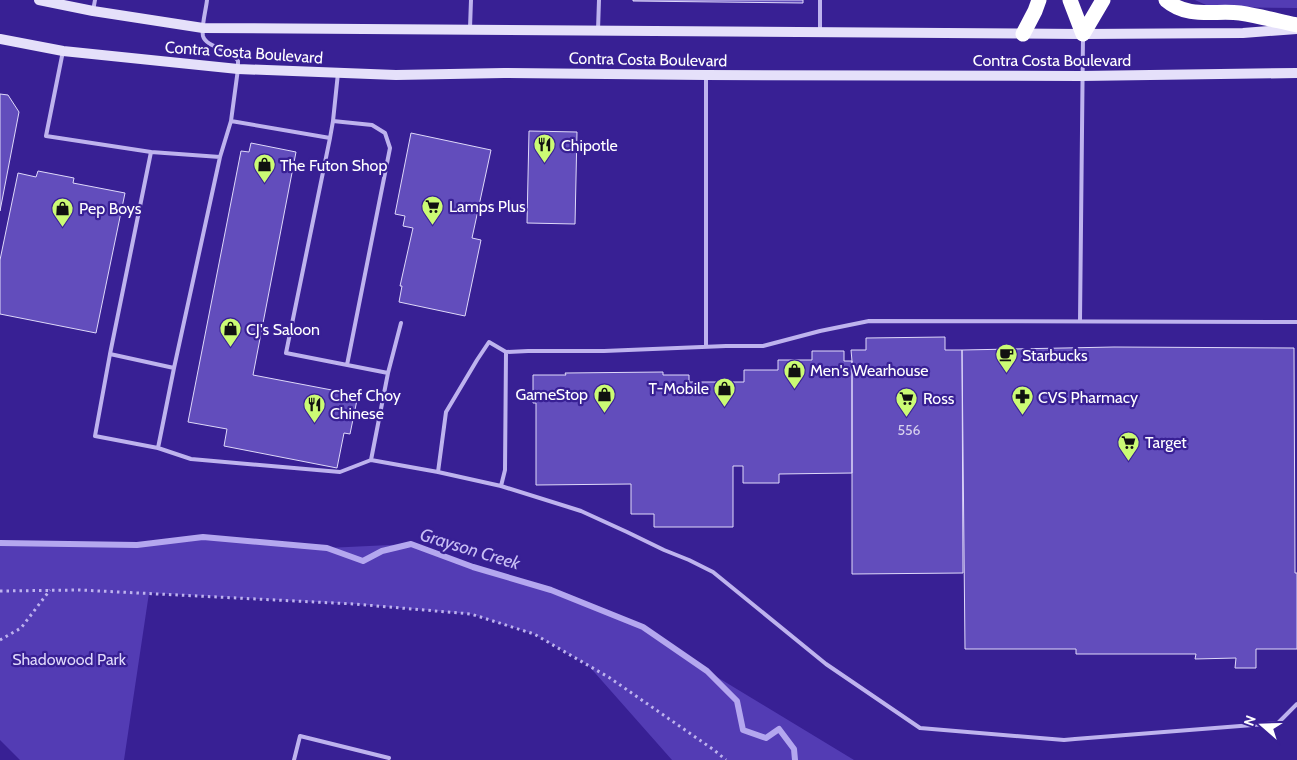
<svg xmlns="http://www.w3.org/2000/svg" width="1297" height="760" font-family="Cabin,sans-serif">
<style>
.green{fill:#533cb4}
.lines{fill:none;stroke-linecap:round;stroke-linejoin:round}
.stream{stroke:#b4a7ef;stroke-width:6}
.building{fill:#624dbc;stroke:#dfd9fa}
.path{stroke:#beb3ee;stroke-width:3;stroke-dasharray:2.5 4;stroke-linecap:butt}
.lane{stroke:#beb3ee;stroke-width:4}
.secondary{stroke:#e5e0fa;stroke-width:10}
.highway{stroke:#fff;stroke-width:15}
.labels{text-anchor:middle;stroke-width:4.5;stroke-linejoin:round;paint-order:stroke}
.number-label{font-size:14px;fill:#d8d2ee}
.street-label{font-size:16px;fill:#fff;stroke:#382094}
.poi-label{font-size:16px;fill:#fff;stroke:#382094;text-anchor:start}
.park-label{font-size:16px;fill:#dfd9fa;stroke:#382094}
.water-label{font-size:18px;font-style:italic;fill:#c9bff5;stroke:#382094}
</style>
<rect width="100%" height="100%" fill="#382094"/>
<path class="green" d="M1195,0H1297V8L1216,7L1206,5Z
M203,537L327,548L411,544L473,567L551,590L643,627L707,671L854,760H672L588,665L534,634L471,614L354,604L149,593L124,760H20L0,740V543L137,545Z"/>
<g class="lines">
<path class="stream" d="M0,543L137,545L203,537L327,548L363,561L382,551L411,544L473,567L551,590L643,627L707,671L737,701L743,730L766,738L779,729L794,749L795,760"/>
</g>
<path class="building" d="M633,0H803V3L633,1Z
M0,94L8,95L19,112L0,211Z
M529,131L577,132L575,224L527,223Z
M411,133L491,150L472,238L481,240L465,316L399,302L402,286H400L413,228L403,226L405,216L395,214Z
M251,143L296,152L253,375L358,395L350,434L344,433L337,468L224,446L227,429L188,422L241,151L249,152Z
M38,171L74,178L73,183L125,193L96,333L0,314V260L18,173L36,177Z
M945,337V350H962L963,573L852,574V361L851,350H866V338Z
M1114,347L1294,348L1295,573H1297V649H1256V668H1235L1236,658L1195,659L1196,654H1076V649H965L962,350Z
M812,351H844V361H852V473L779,474V483H743V466H733V527H654V514H631V484L536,485V403H533V375H566L565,373L663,372V375H689V382H744V370H778V360H812Z"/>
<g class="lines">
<path class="path" d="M0,591L80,590L354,604L471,614L534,634L610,678L714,750L726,760
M0,640L21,628L50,590"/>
<path class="lane" d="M207,0C206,10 201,27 203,36C206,48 234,50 238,61C238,62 238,68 238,69L231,121L220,157L174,368L110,354L151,152L220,157
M93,11L95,0
M470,28L471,0
M598,30L599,0
M820,30V0
M63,51L46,136L151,152
M231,121L330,138L286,353L388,373L371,460L438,472L501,486L505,470L506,352
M333,121L338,73
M330,138L333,121L372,125L385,133L390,148L347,365
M1080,321L1083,36
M706,347V75
M110,354L95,436L158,448L174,368
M388,373L401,323
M158,448L191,459L340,472L371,460
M438,472L446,412L477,360L489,342L506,352L528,351H604L726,346H763L820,331L869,321L1297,322
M501,486L581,511L627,532L664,550L689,560L713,572L826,664L920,728L1064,740L1075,739L1278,723L1297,704
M294,760L300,736L389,758"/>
<path class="secondary" d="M39,0L93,11L203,28L1083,34L1243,33L1297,29
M0,39L63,51L238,69L396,75L504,73L706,75L1081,76L1297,73"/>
<path class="highway" d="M1070,0L1083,34
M1166,0C1188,19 1215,10 1240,13C1259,16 1278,21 1297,25
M1023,34L1035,11L1039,0
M1083,34L1103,0"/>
</g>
<defs>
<symbol id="restaurant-pin" viewBox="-11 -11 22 30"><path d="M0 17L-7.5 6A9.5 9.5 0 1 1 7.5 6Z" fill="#cbfb74" stroke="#382094"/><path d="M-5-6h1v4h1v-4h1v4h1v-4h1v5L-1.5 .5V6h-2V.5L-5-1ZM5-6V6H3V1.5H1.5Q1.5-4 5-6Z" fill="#111"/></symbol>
<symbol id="shop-pin" viewBox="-11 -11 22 30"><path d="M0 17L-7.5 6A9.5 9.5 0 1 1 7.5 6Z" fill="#cbfb74" stroke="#382094"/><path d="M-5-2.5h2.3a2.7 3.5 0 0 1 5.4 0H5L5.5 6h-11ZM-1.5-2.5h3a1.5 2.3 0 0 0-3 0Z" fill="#111"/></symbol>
<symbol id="supermarket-pin" viewBox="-11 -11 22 30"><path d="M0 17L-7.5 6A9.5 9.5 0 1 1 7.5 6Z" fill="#cbfb74" stroke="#382094"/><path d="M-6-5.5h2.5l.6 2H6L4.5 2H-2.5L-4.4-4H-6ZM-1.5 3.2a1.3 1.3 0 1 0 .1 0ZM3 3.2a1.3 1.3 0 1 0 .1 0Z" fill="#111"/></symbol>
<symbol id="cafe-pin" viewBox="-11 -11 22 30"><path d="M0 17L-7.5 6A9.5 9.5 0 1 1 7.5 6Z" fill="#cbfb74" stroke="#382094"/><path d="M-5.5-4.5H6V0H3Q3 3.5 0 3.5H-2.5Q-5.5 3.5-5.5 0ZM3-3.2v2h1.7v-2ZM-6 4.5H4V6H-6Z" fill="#111"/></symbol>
<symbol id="pharmacy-pin" viewBox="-11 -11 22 30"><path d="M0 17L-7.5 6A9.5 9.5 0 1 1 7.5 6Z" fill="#cbfb74" stroke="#382094"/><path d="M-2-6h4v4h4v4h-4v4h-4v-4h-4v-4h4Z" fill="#111"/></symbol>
</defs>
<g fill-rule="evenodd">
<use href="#restaurant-pin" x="532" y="132" width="25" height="34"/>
<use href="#shop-pin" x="252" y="152" width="25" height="34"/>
<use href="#supermarket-pin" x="420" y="194" width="25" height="34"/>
<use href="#shop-pin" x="50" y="196" width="25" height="34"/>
<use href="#shop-pin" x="218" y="316" width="25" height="34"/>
<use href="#cafe-pin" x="994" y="342" width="25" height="34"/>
<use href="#shop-pin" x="782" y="358" width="25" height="34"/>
<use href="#shop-pin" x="712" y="376" width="25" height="34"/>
<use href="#shop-pin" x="592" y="382" width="25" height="34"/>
<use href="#pharmacy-pin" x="1010" y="384" width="25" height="34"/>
<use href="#supermarket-pin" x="894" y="386" width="25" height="34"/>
<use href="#restaurant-pin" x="302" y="392" width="25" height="34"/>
<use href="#supermarket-pin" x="1116" y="430" width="25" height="34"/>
</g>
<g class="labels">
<g class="number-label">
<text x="909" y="435">556</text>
</g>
<g class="street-label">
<text transform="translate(244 52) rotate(4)" y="6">Contra Costa Boulevard</text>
<text transform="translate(648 59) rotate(1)" y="6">Contra Costa Boulevard</text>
<text x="1052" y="66">Contra Costa Boulevard</text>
</g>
<g class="poi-label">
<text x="561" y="151">Chipotle</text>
<text x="280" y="171">The Futon Shop</text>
<text x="449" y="212">Lamps Plus</text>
<text x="79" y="214">Pep Boys</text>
<text x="246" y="335">CJ's Saloon</text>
<text x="1022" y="361">Starbucks</text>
<text x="810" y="376">Men's Wearhouse</text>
<text x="709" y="394" text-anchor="end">T-Mobile</text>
<text x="588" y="400" text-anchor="end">GameStop</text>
<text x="330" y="401">Chef Choy<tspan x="330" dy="18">Chinese</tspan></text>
<text x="1038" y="403">CVS Pharmacy</text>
<text x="923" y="404">Ross</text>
<text x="1145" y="448">Target</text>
</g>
<g class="park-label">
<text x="69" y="665">Shadowood Park</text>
</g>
<g class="water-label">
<text transform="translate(470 549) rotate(17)" y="6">Grayson Creek</text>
</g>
</g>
<g transform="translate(1262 725) rotate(290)" stroke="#382094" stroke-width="4" paint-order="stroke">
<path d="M0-4L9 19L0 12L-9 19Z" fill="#ffffff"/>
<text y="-8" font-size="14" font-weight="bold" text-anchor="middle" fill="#ffffff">N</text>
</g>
</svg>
